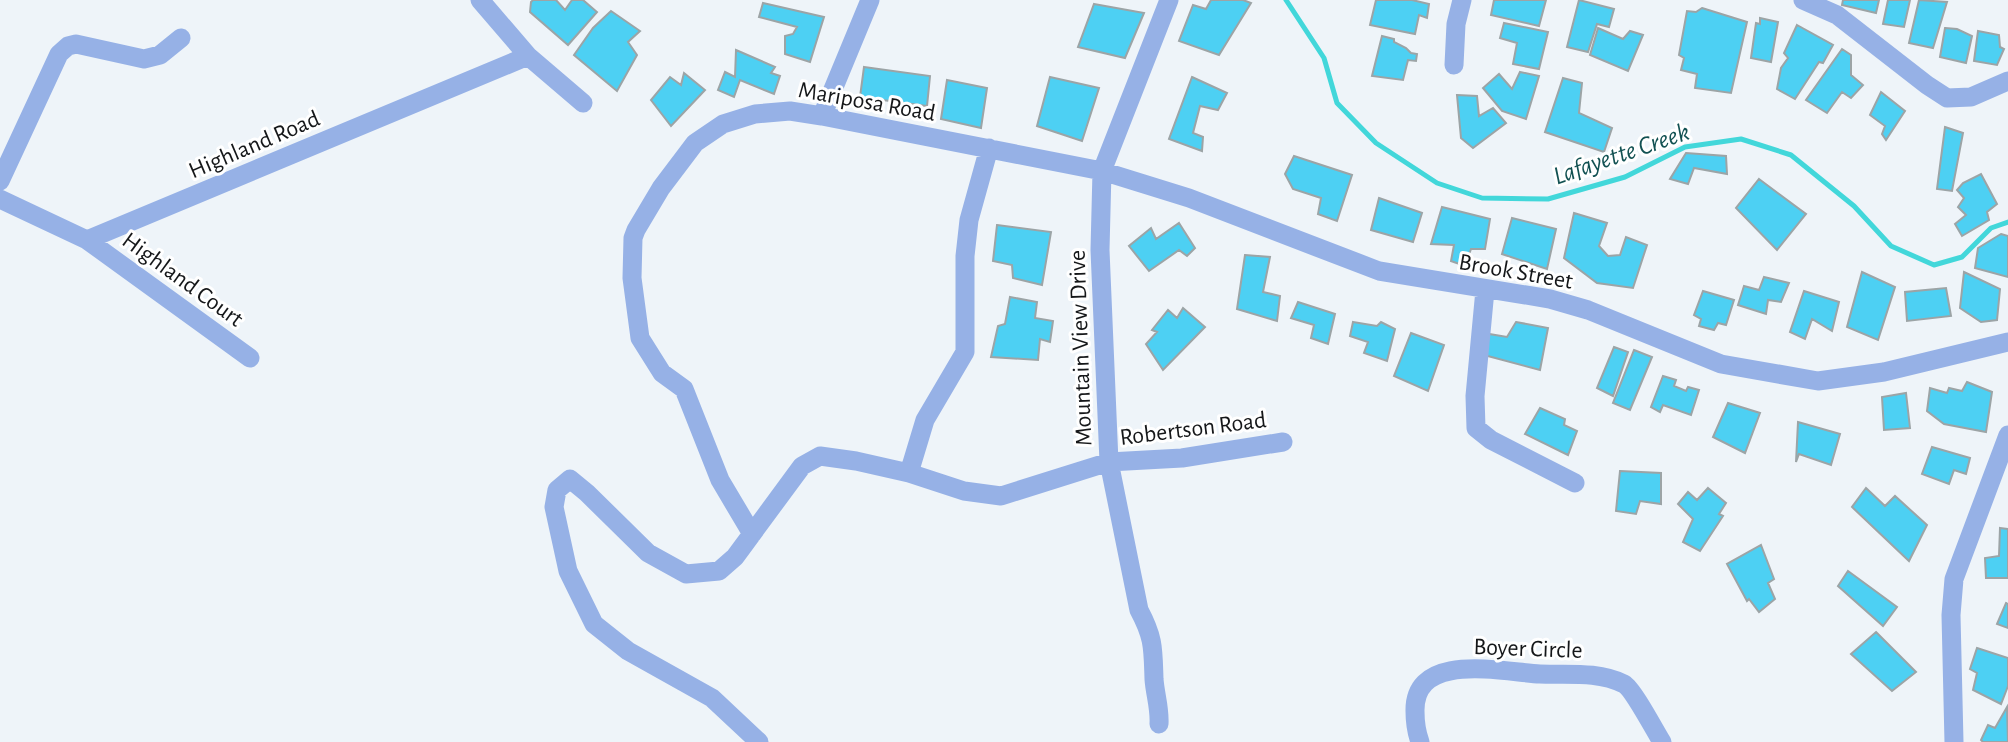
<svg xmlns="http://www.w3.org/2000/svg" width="2008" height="742" font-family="'Alegreya Sans',sans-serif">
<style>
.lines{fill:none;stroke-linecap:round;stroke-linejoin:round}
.stream{stroke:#42d7da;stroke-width:5}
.building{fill:#4dd0f3;stroke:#9ca4a6;stroke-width:2}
.street{stroke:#96b1e6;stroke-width:19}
.labels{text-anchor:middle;stroke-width:6;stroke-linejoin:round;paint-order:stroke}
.street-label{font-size:24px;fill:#151719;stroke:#fff}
.water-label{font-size:26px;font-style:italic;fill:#125152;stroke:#fff}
</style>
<rect width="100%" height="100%" fill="#eef4f9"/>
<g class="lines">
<path class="stream" d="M1286,0L1324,58L1337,103L1376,143L1437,183L1482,198L1548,199L1625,177L1685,147L1741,139L1791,155L1854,206L1891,246L1934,265L1962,257L1991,228L2008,222"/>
</g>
<path class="building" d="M533,0H556L565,10L572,0H583L597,12L568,45L530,12L531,2Z
M1211,0H1243L1251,3L1219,55L1179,41L1193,5L1206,9Z
M1376,0H1412L1429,4L1427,18L1419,15L1415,34L1370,25Z
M1494,0H1546L1539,26L1491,15Z
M1579,0L1614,9L1609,27L1597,24L1588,52L1567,47Z
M1843,0H1879L1876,13L1842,5Z
M1888,0H1910L1904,27L1883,24Z
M1919,0L1947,2L1933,48L1909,43Z
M763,3L824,17L810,62L785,54V36L793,34L797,27L759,17Z
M1094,4L1144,13L1125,58L1078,47Z
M1702,8L1747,22L1731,93L1695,88L1697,74L1681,70L1684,58L1679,55L1687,11L1696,12Z
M611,11L640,31L628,42L637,55L617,91L574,55L593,28Z
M1760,18L1778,22L1771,62L1751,58L1756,23L1760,24Z
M1504,23L1548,32L1539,69L1513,64L1517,43L1500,38Z
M1797,25L1833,45L1823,63L1819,62L1795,99L1777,89L1781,68L1788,58L1784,53Z
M1598,28L1623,39L1630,31L1643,35L1628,71L1590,55Z
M1945,28L1957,29L1972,36L1966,63L1940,57Z
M1978,31L1999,35L2000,47L2004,49L1997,65L1974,61Z
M1382,36L1394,39V42L1406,48L1411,53L1417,54L1416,61L1408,60L1403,80L1372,76Z
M1842,49L1851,55V75L1863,85L1851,98L1842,92L1827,113L1806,100Z
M736,50L775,67L771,73L780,76L774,94L740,80L734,97L718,90L725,72L735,77Z
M864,67L930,76L927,106L860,97Z
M1520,72L1539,76L1526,119L1502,111L1483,88L1499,74L1512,89Z
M684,73L705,90L671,126L651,100L670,77L681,85Z
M1050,77L1099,88L1082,141L1037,126Z
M1192,77L1227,93L1218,110L1200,106L1193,133L1203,137L1202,151L1169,139Z
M1563,78L1582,83L1579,113L1612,128L1604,152L1545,132Z
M947,80L987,88L981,128L941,119Z
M1881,92L1905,111L1886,140L1882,134L1885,126L1870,115Z
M1457,95L1477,96L1479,116L1493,108L1506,123L1473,148L1461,138Z
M1945,127L1963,133L1952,191L1937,189Z
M1686,153L1726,156L1727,174L1694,168L1688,184L1670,179Z
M1294,156L1352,175L1337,221L1318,214L1321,198L1293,189L1285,174Z
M1981,174L1997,204L1987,212L1989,220L1962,236L1955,224L1966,215L1958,207L1964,198L1957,190L1963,183Z
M1759,179L1806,214L1777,250L1736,208Z
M1379,198L1422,213L1413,242L1371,230Z
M1442,207L1490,219L1485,249H1471L1465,266L1451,261L1454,245L1431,244Z
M1574,213L1607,223L1599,246L1608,256L1620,255L1626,237L1647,245L1633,288L1597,283L1564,258Z
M1512,218L1556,229L1547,269L1502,254Z
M1179,223L1195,248L1187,256L1179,250L1149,271L1129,246L1151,228L1156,239Z
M997,225L1051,232L1042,285L1013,278L1012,265L993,261Z
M2001,234L2008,236V277L1975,268L1978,248Z
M1245,255L1270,257L1263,292L1280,296L1277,321L1237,309Z
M1862,272L1895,287L1878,340L1847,327Z
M1964,272L2000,289L1997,320L1981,322L1960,308Z
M1764,277L1789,283L1781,302L1768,300L1766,314L1738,305L1744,286L1759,290Z
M1946,288L1951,316L1907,321L1905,292Z
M1703,291L1734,300L1726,325L1718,323L1714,330L1699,326L1701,319L1694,315Z
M1804,291L1839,302L1832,331L1812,319L1805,339L1790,332Z
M1010,297L1037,302L1035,318L1053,321L1050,342L1040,339L1038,360L991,357L998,326L1005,324Z
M1298,302L1335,314L1328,344L1311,338L1314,325L1291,318Z
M1183,308L1205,327L1163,370L1146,344L1157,332L1152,330L1168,310L1177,318Z
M1353,322L1377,326L1381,322L1395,329L1387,361L1364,353L1368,342L1350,336Z
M1516,322L1548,328L1540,370L1484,355L1489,334L1507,337Z
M1411,333L1444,345L1428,391L1394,376Z
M1614,347L1628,352L1613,396L1597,388Z
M1634,350L1652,357L1630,410L1613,403Z
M1663,376L1676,380L1674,386L1686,391L1688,387L1699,390L1691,415L1663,405L1660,412L1651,407Z
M1967,382L1992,392L1986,432L1944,424L1927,411L1930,388L1947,393L1949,388L1962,391Z
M1906,393L1910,428L1884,430L1882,397Z
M1728,403L1760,413L1745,453L1713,437Z
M1540,408L1565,419L1564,425L1577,431L1568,455L1525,434Z
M1798,422L1840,434L1831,465L1799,454L1796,462Z
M1932,447L1970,458L1966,474L1954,470L1949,484L1922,474Z
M1620,471L1661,473V504L1640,501L1636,514L1616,511Z
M1708,488L1726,503L1719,514L1723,516L1700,551L1683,542L1693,519L1678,504L1688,492L1697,500Z
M1866,488L1885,506L1895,496L1927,525L1909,561L1852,507Z
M2000,528L2008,529V578H1986L1985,558L1999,556Z
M1761,545L1774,579L1768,583L1775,599L1759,612L1749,599L1747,601L1727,564Z
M1848,571L1897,607L1883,626L1838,586Z
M2006,603L2008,604V628L1997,624Z
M1876,632L1916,672L1892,691L1851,654Z
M1977,648L2008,658V686L2001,704L1973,690L1977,673L1970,669Z
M2007,707L2008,742H1983L1981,740L1988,725L1995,728Z"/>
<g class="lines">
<path class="street" d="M480,0L528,56L583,103
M1803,0L1837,15L1927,85L1947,98L1971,97L2008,81
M1454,65L1456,24L1462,0
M822,116L870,0
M0,181L59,54L68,46L76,44L144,59L160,55L181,38
M0,199L87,240L528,56
M87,240L250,358
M1485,290L1475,396L1476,428L1491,440L1575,483
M909,473L925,420L965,352V256L969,220L989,148
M752,534L720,480L684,389L662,373L640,338L632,278L633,238L636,230L661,188L695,143L723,124L755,114L790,111L822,116L1102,171L1189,198L1379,271L1550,299L1588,310L1721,364L1818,381L1884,372L2008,342
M1159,724C1160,708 1155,694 1154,679C1153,649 1154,638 1139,610L1109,462L1100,250L1102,171L1169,0
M759,742L712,698L628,651L594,624L568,571L554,507L557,490L570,479L587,493L648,553L686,574L719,571L735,557L802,466L820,456L856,461L909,473L964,491L1001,496L1109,462L1182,458L1283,442
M1420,742C1416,731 1415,723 1415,711C1414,651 1502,672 1540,674C1568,675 1598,671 1624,684C1633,689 1655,731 1662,742
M1954,742L1951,615L1954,579L2008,435"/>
</g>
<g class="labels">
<g class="street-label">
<text transform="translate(867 101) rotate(10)" y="8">Mariposa Road</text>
<text transform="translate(254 144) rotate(-23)" y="8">Highland Road</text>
<text transform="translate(1516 271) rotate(10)" y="8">Brook Street</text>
<text transform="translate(183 279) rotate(36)" y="8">Highland Court</text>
<text transform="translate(1080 348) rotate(-92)" y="8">Mountain View Drive</text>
<text transform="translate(1193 428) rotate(-7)" y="8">Robertson Road</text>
<text transform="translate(1528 648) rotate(2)" y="8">Boyer Circle</text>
</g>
<g class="water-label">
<text transform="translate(1621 153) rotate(-19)" y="9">Lafayette Creek</text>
</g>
</g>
</svg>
